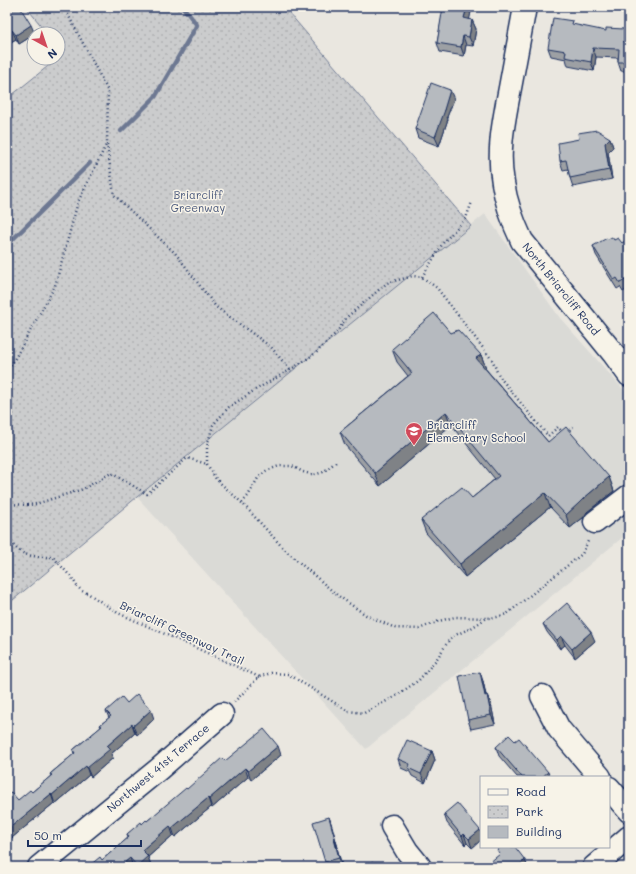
<svg xmlns="http://www.w3.org/2000/svg" width="636" height="874" font-family="Mali,sans-serif">
<style>
.built{fill:#dadad6}
.park{fill:url(#park-dots);stroke:#737e96}
.lines{fill:none;stroke-linecap:round;stroke-linejoin:round}
.stream{stroke:#6d7892;stroke-width:4.5}
.minor-casing{stroke:#1b2f5e;stroke-width:25}
.major-casing{stroke:#1b2f5e;stroke-width:25}
.path{stroke:#1b2f5e;stroke-width:2.5;stroke-dasharray:1 3;stroke-linecap:butt}
.minor{stroke:#f7f3e8;stroke-width:22}
.major{stroke:#f7f3e8;stroke-width:22}
.wall{fill:#9da0a4;stroke:#1b2f5e}
.shaded-wall{fill:#7f8286;stroke:#1b2f5e}
.building{fill:#b6babf;stroke:#1b2f5e}
.labels{text-anchor:middle;stroke-width:3;stroke-linejoin:round;paint-order:stroke}
.park-label{font-size:11px;fill:#47567a;stroke:#f7f3e8}
.street-label{font-size:11px;fill:#1b2f5e;stroke:#f7f3e8}
.poi-label{font-size:11px;fill:#1b2f5e;stroke:#f7f3e8;text-anchor:start}
</style>
<defs>
<pattern id="park-dots" width="8" height="8" patternUnits="userSpaceOnUse"><rect width="8" height="8" fill="#cbcccd"/><path d="M2 2h.1M6 6h.1" fill="none" stroke="#aeb0b2" stroke-width="1.8" stroke-linecap="round"/></pattern>
</defs>
<rect width="100%" height="100%" fill="#eae7e0"/>
<filter id="ink" filterUnits="userSpaceOnUse"><feTurbulence type="fractalNoise" baseFrequency=".025" numOctaves="2"/><feDisplacementMap in="SourceGraphic" scale="8" xChannelSelector="R" yChannelSelector="G"/><feConvolveMatrix kernelMatrix="1 2 1 2 8 2 1 2 1" color-interpolation-filters="sRGB"/></filter>
<g filter="url(#ink)">
<path class="built" d="M485,214L560,318L629,396V532L366,749L137,497Z"/>
<path class="park" d="M26,7H284L471,226L137,497L7,605V99L63,54L58,47V34H48Z"/>
<g class="lines">
<path class="stream" d="M121,131L155,97L197,25L183,7
M7,245L90,163"/>
<defs>
<path id="minor" d="M525,7C520,34 515,61 510,88C504,120 497,151 503,183C506,203 513,222 522,241L613,353L629,375
M595,522L629,496
M542,696L559,729L600,777
M609,788L629,811
M392,826L407,851L420,867
M39,867L159,769L222,714"/>
<path id="major" d="M594,867L629,837"/>
</defs>
<use href="#minor" class="minor-casing"/>
<use href="#major" class="major-casing"/>
<path class="path" d="M64,7L108,91L107,144L114,195L176,254L216,307L271,347L290,370
M422,277L443,243L466,218L472,202
M7,373L55,286L78,202L106,145
M7,432L8,447L7,486
M563,433L558,427L548,436L502,380L497,372L493,361L437,288L422,277L413,276L387,283L347,317L337,332L316,353L290,370L255,390L229,407L213,425L207,446V464L216,479L242,503L286,551L337,595L366,615L395,628L419,629L439,621L455,617L488,618L497,617L507,614L582,554L589,539
M567,433L573,427
M242,503L248,496L258,478L266,471L279,466H292L303,472L314,475L323,472L336,462
M7,504L29,505L36,504L83,489L111,473L147,494L187,458L207,464
M7,535C18,557 31,557 53,557L72,578L77,586L82,591L89,594L118,613L203,651L259,677
M234,702L259,677L271,673L288,674L348,711L364,713L396,696L419,680L436,660L451,637L471,628L487,618"/>
<use href="#minor" class="minor"/>
<use href="#major" class="major"/>
</g>
<path class="wall" d="M433,7H472L469,19L472,20L476,29L473,46L466,45L464,56L440,52L437,43L443,11L434,9Z
M7,10L35,34L19,44L16,39L7,44Z
M574,25L627,38V42H629V71H621L618,62V58L596,57L594,71L568,66L566,59L551,56L548,48Z
M454,99L447,117L448,119L439,146L418,138L415,129Z
M610,138L613,147L608,152L612,179L573,187L570,178L568,169L563,170L560,161Z
M614,240L622,243L629,241V288L623,292L620,287L617,289L596,255L593,246Z
M451,333L481,355L486,368H485L548,442L609,477L614,491L587,512L584,517L570,528L550,507L465,577L426,533L421,520L472,498L495,479L451,425L380,486L345,445L340,432L408,376L397,362L392,349Z
M543,624L595,641L575,658L565,645L560,649L547,632Z
M483,681L486,695H487L491,704L495,724L471,729L468,720Z
M127,703L154,719L137,735L135,733L111,754L113,758L91,777L89,775L55,804L54,803L7,842L8,843H7V795L18,800L32,792L51,776L50,774L74,754L73,750L101,727L100,725L109,718L106,711Z
M515,741L550,777H517L499,756L496,747Z
M432,751L435,760L425,783L412,776L410,772L401,768L398,759Z
M281,755L251,780L248,777L212,808L211,807L175,837L173,835L148,857L151,865L148,867H89L102,860L128,838L127,834L147,821L225,761Z
M444,814L480,830L481,833V840L472,848L467,843L465,845L447,823Z
M329,817L338,848H337L342,866L341,867H327L325,862Z"/>
<path class="shaded-wall" d="M467,7H472L468,27L464,18Z
M472,20L476,29L473,46L469,37Z
M31,25L35,34L19,44L16,35Z
M624,29L627,38V51L624,42Z
M12,30L16,39L7,44V33Z
M463,36L466,45L464,56L461,47Z
M593,48L596,57L594,71L591,62Z
M450,90L454,99L447,117L448,119L439,146L435,137Z
M610,138L613,147L608,152L612,179L609,170L605,143Z
M481,355L486,368L481,371L476,358Z
M446,412L451,425L380,486L375,473Z
M609,477L614,491L587,512L584,517L570,528L566,515L583,499Z
M545,493L550,507L465,577L460,564Z
M591,632L595,641L575,658L572,649Z
M561,636L565,645L560,649L557,640Z
M480,672L483,681L488,705L485,696Z
M487,695L491,704L495,724L491,715Z
M151,710L154,719L137,735L133,726Z
M132,724L135,733L111,754L113,758L91,777L87,768L107,746Z
M278,746L281,755L251,780L248,771Z
M432,751L435,760L425,783L421,774Z
M86,766L89,775L55,804L52,795Z
M245,768L248,777L212,808L209,799Z
M548,772L550,777H542Z
M51,794L54,803L7,842L8,843H7V830Z
M208,798L211,807L175,837L172,828Z
M329,817L332,826L338,848L335,839Z
M170,826L173,835L148,857L151,865L148,867H137V866L142,850Z
M480,830L481,833V840L472,848L469,839Z
M464,834L467,843L465,845L462,836Z
M334,839L337,848L342,866L339,858Z
M130,858L133,867H119Z
M525,860L528,867H520V865Z"/>
<path class="building" d="M12,7H20L31,25L16,35L12,30L7,33V10Z
M443,7H467L464,18L472,20L469,37L463,36L461,47L437,43Z
M553,18L573,21L572,24L606,31V28L624,29V42H629V62H618L619,49L593,48L591,62L565,57L566,51L548,48Z
M431,83L450,90L444,110H445L435,137L415,129Z
M597,130L610,138L605,143L609,170L570,178L566,160L560,161L558,143L579,139L578,133Z
M612,237L614,240L618,238L622,243L628,239L629,241V278L620,283L617,278L614,280L593,246L607,238L608,239Z
M434,313L451,333L458,330L481,355L476,358L548,442L566,427L609,477L583,499L579,503L566,515L545,493L460,564L421,520L462,487L472,498L499,476L446,412L375,473L340,432L412,373L392,349Z
M567,603L591,632L572,649L561,636L557,640L543,624Z
M480,672L485,696L487,695L491,715L468,720L459,676Z
M137,694L151,710L133,726L132,724L107,746L110,749L87,768L86,766L52,795L51,794L7,830V795L11,792L18,800L30,790L32,792L52,775L50,774L75,753L73,750L102,726L100,725L111,716L106,711L122,697L127,703Z
M629,719V724L626,721Z
M264,729L278,746L248,771L245,768L209,799L208,798L172,828L170,826L142,850L148,856L137,866L130,858L119,867H90L89,866L100,857L102,860L129,837L127,834L141,822L142,824L146,820L147,821L186,788L187,789L222,758L225,761Z
M509,735L515,741L519,738L548,772L542,777H522L496,747Z
M407,740L432,751L421,774L408,768L410,764L398,759Z
M457,803L480,830L469,839L464,834L462,836L444,814Z
M329,817L335,839H334L339,858L325,862L313,822Z
M501,847H515L525,860L520,865L521,867H484L500,854L497,850Z
M373,862L377,867H367Z"/>
</g>
<defs>
<symbol id="school-pin" viewBox="-11 -11 22 30"><path d="M0 17L-7.5 6A9.5 9.5 0 1 1 7.5 6Z" fill="#d1495b" stroke="#f7f3e8"/><path d="M0-5L7-2L0 1L-7-2ZM-4 1L0 2.5L4 1V4Q0 6-4 4Z" fill="#fff"/></symbol>
</defs>
<g fill-rule="evenodd">
<use href="#school-pin" x="404" y="421" width="20" height="27"/>
</g>
<g class="labels">
<g class="park-label">
<text x="198" y="199">Briarcliff<tspan x="198" dy="13">Greenway</tspan></text>
</g>
<g class="street-label">
<text transform="translate(561 289) rotate(51)" y="4">North Briarcliff Road</text>
<text transform="translate(182 633) rotate(25)" y="4">Briarcliff Greenway Trail</text>
<text transform="translate(158 768) rotate(-40)" y="4">Northwest 41st Terrace</text>
</g>
<g class="poi-label">
<text x="427" y="429">Briarcliff<tspan x="427" dy="13">Elementary School</tspan></text>
</g>
</g>
<rect width="636" height="874" fill="none" stroke="#f7f3e8" stroke-width="24"/>
<rect x="12" y="12" width="612" height="850" fill="none" stroke="#1b2f5e" stroke-width="1.5" filter="url(#ink)"/>
<rect x="480" y="776" width="130" height="72" fill="#f7f3e8" stroke="#9fa5b1"/>
<rect x="488" y="789" width="20" height="6" fill="#f7f3e8" stroke="#9fa5b1"/>
<text x="516" y="796" font-size="12" fill="#1b2f5e">Road</text>
<rect x="488" y="806" width="20" height="12" fill="url(#park-dots)" stroke="#9fa5b1"/>
<text x="516" y="816" font-size="12" fill="#1b2f5e">Park</text>
<rect x="488" y="826" width="20" height="12" fill="#b6babf" stroke="#9fa5b1"/>
<text x="516" y="836" font-size="12" fill="#1b2f5e">Building</text>
<g transform="translate(46 46) rotate(140)"><circle r="19" fill="#f7f3e8" stroke="#9fa5b1"/>
<path d="M0-3L7 15L0 10L-7 15Z" fill="#d1495b"/>
<text y="-6" font-size="11" font-weight="bold" text-anchor="middle" fill="#1b2f5e">N</text>
</g>
<path d="M28 840v6h113v-6" fill="none" stroke="#1b2f5e" stroke-width="2"/>
<text x="34" y="840" font-size="12" fill="#1b2f5e" stroke="#f7f3e8" stroke-width="3" paint-order="stroke">50 m</text>
</svg>
